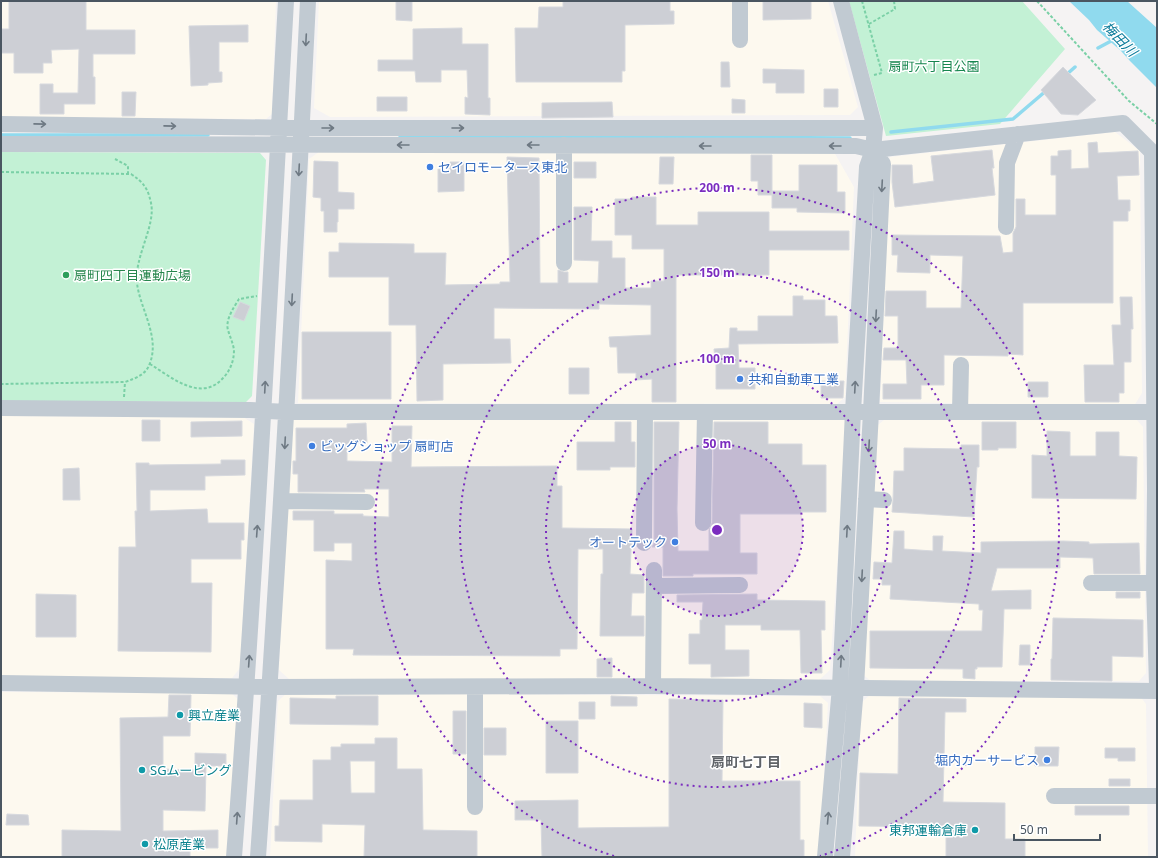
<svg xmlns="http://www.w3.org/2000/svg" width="1158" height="858" font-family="'Noto Sans','Noto Sans JP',sans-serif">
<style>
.commercial{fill:#fdf9ef}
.green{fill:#c3f1d5}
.water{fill:#90daee}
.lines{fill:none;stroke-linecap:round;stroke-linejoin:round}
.stream{stroke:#90daee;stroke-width:3.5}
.building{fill:#cdcfd5;stroke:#d7d9de;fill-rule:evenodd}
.path{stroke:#7ad0a6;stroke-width:2;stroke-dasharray:3 2;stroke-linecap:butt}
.minor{stroke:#c1cad2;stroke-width:16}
.oneway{stroke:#6e7983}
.ring{fill:none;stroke:#7b2cbf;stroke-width:2;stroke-dasharray:2 4}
.shop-dot{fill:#3f7fe0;stroke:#fff;stroke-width:1.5}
.leisure-dot{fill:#2e9e5b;stroke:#fff;stroke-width:1.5}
.culture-dot{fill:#0f9aa8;stroke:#fff;stroke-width:1.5}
.labels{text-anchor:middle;stroke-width:3;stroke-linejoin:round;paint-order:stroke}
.park-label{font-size:13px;fill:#17864f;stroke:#fff}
.shop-label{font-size:13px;fill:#366cbe;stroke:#fff;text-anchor:start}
.leisure-label{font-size:13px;fill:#27864d;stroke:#fff;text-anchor:start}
.culture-label{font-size:13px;fill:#0d838f;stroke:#fff;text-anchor:start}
.water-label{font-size:14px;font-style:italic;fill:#0c7c9b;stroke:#fff}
.neighbourhood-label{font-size:14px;font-weight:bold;fill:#5f6368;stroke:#fff}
.centre{fill:#7b2cbf;stroke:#fff;stroke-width:2}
.ring-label{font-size:12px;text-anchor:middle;font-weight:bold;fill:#7b2cbf;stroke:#fff;stroke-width:3;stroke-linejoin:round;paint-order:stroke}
</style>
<rect width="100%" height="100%" fill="#f5f3f3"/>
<path class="commercial" d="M1,1H276L272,114L266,119L1,117Z
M319,1H828L858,107L850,115L330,117L314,108Z
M1115,132L1140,151L1142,393L1134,406L880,402L890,157Z
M319,152H834L854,187L845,397L837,404L298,403L309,159Z
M1,416L243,417L254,424L240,668L232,678L1,677Z
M841,417L847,423L830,670L819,680L289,679L279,670L290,419Z
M885,419H1136L1143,427L1146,673L1139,681H871L862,674L877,426Z
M1,692L231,693L240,701L229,857H1Z
M287,693L820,696L828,703L820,857H270L278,701Z
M871,694L1139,695L1146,704L1148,857H855L861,703Z"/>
<path class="green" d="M849,1H1022L1065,49L1000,124L886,136Z
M1,152L260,153L266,160L252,396L246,402L1,401Z"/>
<path class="water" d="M1069,1H1127L1157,28V88L1130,61L1121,51L1097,30L1089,20Z"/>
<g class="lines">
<path class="stream" d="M1098,48L1113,40
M1066,75L1075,67
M891,132L1013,119L1047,90
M1,135H208
M400,136L850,138"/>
</g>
<path class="building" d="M9,1H86V30H135V54H93V77H95V104H64V114H40V84H53V93H78L79,49L51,50L52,63H43V73H14V53H1V29H9Z
M396,1H412V21L396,20Z
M563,1H670V11H674V24L625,25V71H622V82H516L515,28H538L539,7H563Z
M763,1H811V19L763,20Z
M248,25V42H219V72H222V82L208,83V85L191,86L189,26Z
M462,28V44H488V98H490V115L465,114V97L468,98L467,70H441V82H416L415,71H378V60H413V29Z
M721,62H729L730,87H721Z
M1063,67L1096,100L1078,115L1061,114L1041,90Z
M763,69L804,70V93H776V83H763Z
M824,89H838V107H824Z
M122,92H136L135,116H122Z
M377,97H407V111H377Z
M732,99L745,100V113H732Z
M612,102L613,117L542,118V103Z
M1097,142L1098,153L1138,151L1139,175L1117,176L1118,200H1130V211H1128V221H1113V303H1023V355L1008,354V356L944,355V385H921V399H883V384H907L906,360H883L884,348H898V316H885L886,291H926V308H961L963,256L930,255V273L897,272L898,255H892V235L1000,236L1003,253L1013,252V233L1016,227V199H1025V215H1056V175H1051V156H1058V151L1071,150V169L1089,168L1088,143Z
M992,150L994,168H992L995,195L895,207L892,182V165H912L913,184L934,181L931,156Z
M751,155H772V195H758V181H751Z
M507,157L539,158L540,283H558V270L564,272H568V283H598L599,261L574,260V207H592L591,241H612V258H625V288H651V281H664V249H632V235H615V199H632V197H656V225H698V212H769V231H849V250H769V275H676V402H652V379L636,380V373H618L617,347H610L609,337L651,335V305L599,304V309L494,308V339H510L511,363L443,364V400L417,401L416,325H389V277H329V252H339V243L414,244V253H446L445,285L500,284V282H510Z
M660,157H674L673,184H659Z
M314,161L338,162V192L354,193V209H338V222H337V232H324V211H321V198L313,197Z
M450,162H464V191L438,192V169H450Z
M574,162H596V178H574Z
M799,165H837V192H845V213L797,212V208H772V191H799Z
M793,296H803V300H825V316H837L838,343L738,344L739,368H755V389H716V360H715L714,349L729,348L730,328H737V331H758V316H793Z
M1120,297H1132L1133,329H1131V362H1124V393H1119V402H1085L1084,365H1114L1112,325H1121Z
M240,302L250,306L244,321L233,317Z
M302,332H391V399H302Z
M569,368H589V394H569Z
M821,381H844L843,398H821Z
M1028,382H1048V397H1028Z
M142,420H160V441H142Z
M242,421V436L191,437V422Z
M615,422H631V442H635V467H610V470H577V442H615Z
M654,422H679L677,509L678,551H709V530L712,523L714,422H768V444H802V465H826V512H801V514H740V553H757V574H693V576H663V547H652L654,543Z
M982,422H1016V448H998V450H982Z
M366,423L367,443L347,444V461L392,462V426H412L411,467L557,466V486H562V528L632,529L630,574L644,575V593H632L631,616H644V636H600L601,574H603V549H578L577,649H560V656L353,655L354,649H326V560L352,561V543H334V551H314V520H293V511H334V514H363V516L389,517V489H364L365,492H298V474H293V461H296V428H347V424Z
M1047,431L1070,432V456H1096V432H1119V456L1137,457L1136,499L1032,498V455L1047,456Z
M961,445H979V467H977L974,517L892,512L893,500L894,471H904V448L961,449Z
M221,460H245V475L205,476V490H150V511L207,509L208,523H244V540H241V559H191V583H212L211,652L118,651L119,547H136L135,511H137L136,463H149V465L221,464Z
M79,468L80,500H63V469Z
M894,531H904V549L933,551V536H943L942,551L981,553V542L1063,541L1089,542V544L1139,543L1140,574H1094L1093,558L1060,557V568H997L991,591L1031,590V609H1004L1002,667H977V669H975V679L963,678V669L870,668V631H982L983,610H979V604L890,599L891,585H882V579H873L874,562L892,563Z
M1116,592H1140V598H1116Z
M36,594L76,595V637H36Z
M757,594V600L825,601V630H821L822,673H801L800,630H761V625H725V650H749V676L711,677V664H689V634H700V620H702L703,602H677V595Z
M1053,618L1143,620V657L1112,656V681L1051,680V659H1052Z
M1020,645H1030V665H1019Z
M612,658V677H597V659Z
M169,695H191L190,736H163V769L195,770V753L226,754V766H206L205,811L163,810V831L218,830V848H190V857H62V830L121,831L120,718L168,717Z
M336,696H378V725L290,724V698L336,699Z
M611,696L637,697V706H611Z
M899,698L966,699V712H945L943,802L1005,803V839H1025V857H946V827L859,826L860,773L898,774Z
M669,699L723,700L722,781H800V840H804V857H542L541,820H515V801L578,800V828L669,827Z
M579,702H595V719H579Z
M804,703L822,704V728L804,727Z
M453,711H466V754H453Z
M546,721H578V773H546Z
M484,728H506V755H484Z
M375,738H397V769H422L423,830L477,831V857H364L365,825L322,824V842L275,841V826H279L280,800H313V760H331V747H341V744H375ZM350,761H375V793H351Z
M1035,747H1059L1058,766H1035Z
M1105,748H1135V761H1118V758H1105Z
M1109,779H1130V786H1109Z
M1075,806H1129V815H1075Z
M7,814L28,815L29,825H6Z"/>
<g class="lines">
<path class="path" d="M862,1L882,73L874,75
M1037,1L1129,101L1157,124
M869,24L895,9L894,1
M115,159L128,166V174
M1,172L131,174C143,182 148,188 151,203C156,226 134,257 137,283C140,309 160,336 150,363C146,375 136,378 125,382L1,384
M150,364C171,377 201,403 223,378C230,371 234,361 234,350C233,343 230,337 228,330C225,320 234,307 239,299L257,296
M124,397L125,382"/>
<path class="minor" d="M740,1V40
M1,124L302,128H875
M1,144L856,146L873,150L1123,123L1152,152L1155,489L1154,583L1157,685
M1006,227L1007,163L1018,134
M564,263V145
M1,408L250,410L287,412H1154
M960,412L961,365
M866,499L884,500
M281,501L367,502
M703,523L705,412
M644,543L645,412
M1091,583H1154
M654,586L740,585
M1,683L270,687L653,686L1157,691
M653,686L654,570
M1054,796H1157
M475,807V687
M234,857C256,572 270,286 286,1
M258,857C278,572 294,286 308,1
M825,857L840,687L853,412L867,167L873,150L875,128L841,1
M842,857L856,687L871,412L883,164L873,150"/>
</g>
<defs><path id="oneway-shaft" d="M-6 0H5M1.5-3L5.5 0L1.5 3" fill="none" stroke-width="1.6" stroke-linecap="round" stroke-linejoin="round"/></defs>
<g class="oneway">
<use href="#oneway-shaft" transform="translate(306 40) rotate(93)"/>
<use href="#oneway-shaft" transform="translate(40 124) rotate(1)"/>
<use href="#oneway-shaft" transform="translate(170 126) rotate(1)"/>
<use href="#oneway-shaft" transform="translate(328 128)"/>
<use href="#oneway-shaft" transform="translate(458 128)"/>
<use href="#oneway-shaft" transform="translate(403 145) rotate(-180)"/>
<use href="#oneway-shaft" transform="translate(533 145) rotate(-180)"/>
<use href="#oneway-shaft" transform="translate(705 146) rotate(-180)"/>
<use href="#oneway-shaft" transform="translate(835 146) rotate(-180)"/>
<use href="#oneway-shaft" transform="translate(299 170) rotate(93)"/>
<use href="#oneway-shaft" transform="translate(882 186) rotate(93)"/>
<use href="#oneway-shaft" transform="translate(292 300) rotate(93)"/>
<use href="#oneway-shaft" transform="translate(876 316) rotate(93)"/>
<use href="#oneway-shaft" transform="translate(265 387) rotate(-87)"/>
<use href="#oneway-shaft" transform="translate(855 387) rotate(-87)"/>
<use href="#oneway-shaft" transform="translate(285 443) rotate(93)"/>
<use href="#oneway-shaft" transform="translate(869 446) rotate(93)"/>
<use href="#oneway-shaft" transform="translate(257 531) rotate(-86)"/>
<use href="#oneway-shaft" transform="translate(847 531) rotate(-87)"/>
<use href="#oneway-shaft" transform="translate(862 576) rotate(93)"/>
<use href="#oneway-shaft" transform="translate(249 661) rotate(-86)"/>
<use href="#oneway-shaft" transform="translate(841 661) rotate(-87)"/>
<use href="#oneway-shaft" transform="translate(237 818) rotate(-86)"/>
<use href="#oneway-shaft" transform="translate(828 818) rotate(-85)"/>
</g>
<circle cx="717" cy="530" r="86" fill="#7b2cbf" fill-opacity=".12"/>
<g class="ring">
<circle cx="717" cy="530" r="86"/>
<circle cx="717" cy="530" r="171"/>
<circle cx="717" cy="530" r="257"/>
<path d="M614 856A342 342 0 1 1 820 856"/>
</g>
<g class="shop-dot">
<circle cx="430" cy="167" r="4"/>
<circle cx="740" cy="379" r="4"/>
<circle cx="312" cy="446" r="4"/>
<circle cx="675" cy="542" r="4"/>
<circle cx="1047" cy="760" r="4"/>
</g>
<circle class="leisure-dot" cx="66" cy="275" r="4"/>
<g class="culture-dot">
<circle cx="180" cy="715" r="4"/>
<circle cx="142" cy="770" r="4"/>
<circle cx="975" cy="830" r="4"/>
<circle cx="145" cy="844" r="4"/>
</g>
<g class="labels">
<g class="park-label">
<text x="934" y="71">扇町六丁目公園</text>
</g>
<g class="shop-label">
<text x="438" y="172">セイロモータース東北</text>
<text x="748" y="384">共和自動車工業</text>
<text x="320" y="451">ビッグショップ 扇町店</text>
<text x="667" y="547" text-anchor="end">オートテック</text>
<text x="1039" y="765" text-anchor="end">堀内カーサービス</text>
</g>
<g class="leisure-label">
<text x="74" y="280">扇町四丁目運動広場</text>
</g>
<g class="culture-label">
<text x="188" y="720">興立産業</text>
<text x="150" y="775">SGムービング</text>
<text x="967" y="835" text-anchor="end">東邦運輸倉庫</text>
<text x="153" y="849">松原産業</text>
</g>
<g class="water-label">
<text transform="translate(1120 39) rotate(46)" y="5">梅田川</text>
</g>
<g class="neighbourhood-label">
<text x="746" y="767">扇町七丁目</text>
</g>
</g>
<circle cx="717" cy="530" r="6" class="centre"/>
<g class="ring-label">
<text x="717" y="192">200 m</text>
<text x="717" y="277">150 m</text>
<text x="717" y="363">100 m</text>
<text x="717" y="448">50 m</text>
</g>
<rect width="1158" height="858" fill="none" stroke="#4a5661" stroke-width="4"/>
<path d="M1014 834v6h86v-6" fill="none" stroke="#4a5661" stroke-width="2"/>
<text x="1020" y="834" font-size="12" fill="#4a5661" stroke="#ffffff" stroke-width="3" paint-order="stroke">50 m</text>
</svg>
